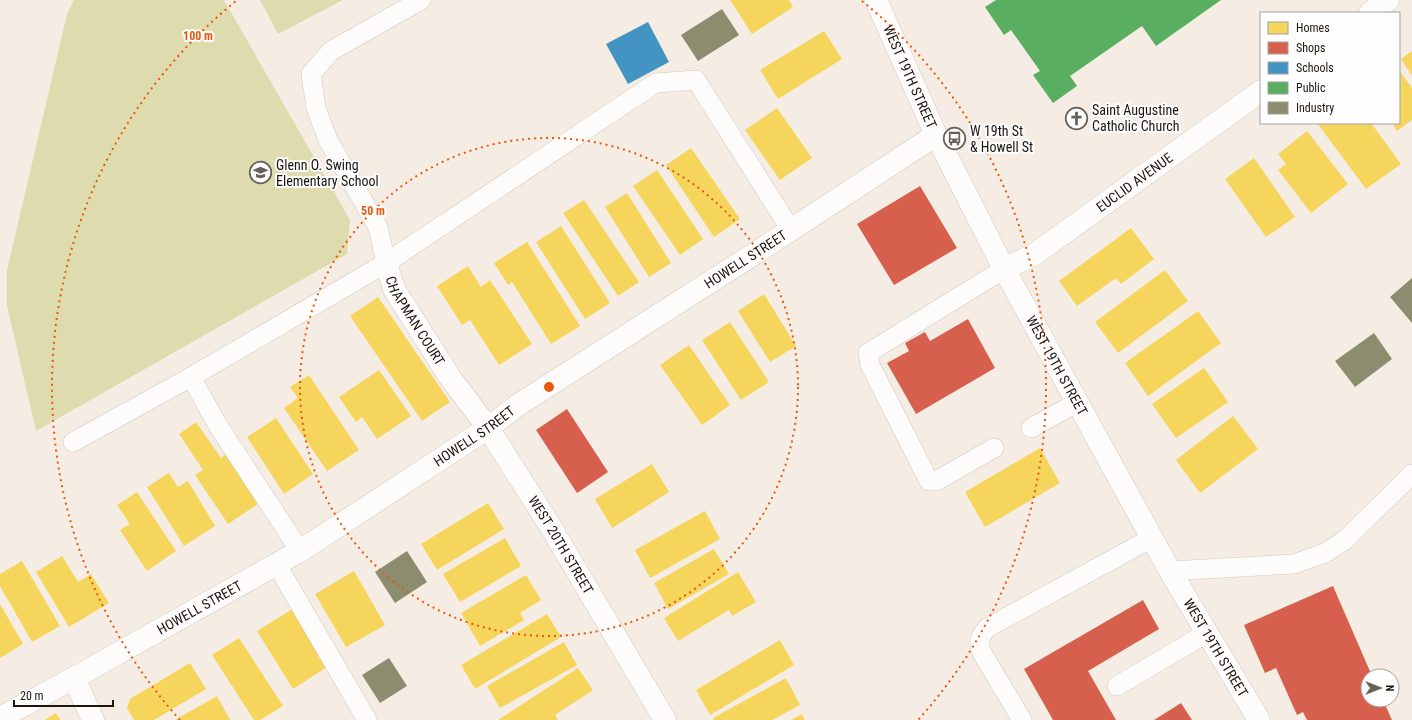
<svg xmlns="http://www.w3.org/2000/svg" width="1412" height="720" font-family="'Roboto Condensed',sans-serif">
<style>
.green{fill:#dedcae}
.homes{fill:#f6d55c}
.shops{fill:#d6604d}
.schools{fill:#4393c3}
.public{fill:#5aae61}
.industry{fill:#8c8c6e}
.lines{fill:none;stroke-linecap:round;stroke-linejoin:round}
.lane-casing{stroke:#cfc8c1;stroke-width:20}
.street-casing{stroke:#cfc8c1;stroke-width:23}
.secondary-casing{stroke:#cfc8c1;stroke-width:23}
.lane{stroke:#fefcfb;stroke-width:19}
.street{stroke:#fefcfb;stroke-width:22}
.secondary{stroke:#fefcfb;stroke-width:22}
.ring{fill:none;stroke:#e8590c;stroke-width:2;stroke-dasharray:2 4}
.labels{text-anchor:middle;stroke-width:4;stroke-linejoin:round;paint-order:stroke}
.street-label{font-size:14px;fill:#1c1610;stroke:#fdfdfd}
.poi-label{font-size:14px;fill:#1c1610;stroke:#fdfdfd;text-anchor:start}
.centre{fill:#e8590c;stroke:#fdfdfd;stroke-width:2}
.ring-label{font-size:12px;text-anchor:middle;font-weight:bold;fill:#e8590c;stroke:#fdfdfd;stroke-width:4;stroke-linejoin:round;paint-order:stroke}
</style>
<rect width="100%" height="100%" fill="#f5ede4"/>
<path class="green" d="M74,0H224L350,220L347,254L36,431L7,306V270L67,14Z
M260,0H343L278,34Z"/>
<path class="homes" d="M730,0H789L793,7L752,34Z
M824,31L842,59L778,99L760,70Z
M1412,51V76L1401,59Z
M1399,70L1412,88V120L1397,131L1392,123H1399Z
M777,108L812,158L780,180L745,130Z
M1317,123H1371L1401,164L1366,189Z
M1307,131L1348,184L1311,213L1278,170L1286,164L1278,154Z
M691,148L740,219L714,237L666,165Z
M1254,158L1295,217L1266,237L1225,179Z
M657,170L703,239L680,255L633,186Z
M627,193L671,263L649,277L605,207Z
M584,200L639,282L618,296L563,213Z
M561,226L610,303L585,319L536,242Z
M1131,228L1154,259L1121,284L1116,278L1077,306L1059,281Z
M527,242L580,326L551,344L512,282L508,285L494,263Z
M468,266L481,287L490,280L532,344L499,365L470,320L462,325L437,286Z
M1165,270L1188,301L1118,353L1095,322Z
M764,294L796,346L770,362L738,311Z
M378,297L450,402L422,421L350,316Z
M1198,311L1221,343L1148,396L1125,363Z
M730,322L769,382L741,400L702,340Z
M689,345L730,405L702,425L660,365Z
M1204,368L1228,402L1176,438L1152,404Z
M379,370L411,416L377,439L362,417L356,422L339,397Z
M309,375L359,450L327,471L284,408L298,398L290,387Z
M1233,416L1258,449L1200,493L1176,460Z
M276,418L313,474L284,494L247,437Z
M196,422L221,458L227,453L261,502L228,524L195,475L203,470L179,434Z
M1040,448L1060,483L985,527L965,492Z
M652,464L669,492L612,528L595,499Z
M169,473L178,487L188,481L215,526L184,546L147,487Z
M137,492L176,551L147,571L120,530L130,524L117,505Z
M488,503L504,529L437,570L421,544Z
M705,511L720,539L650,578L635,550Z
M505,538L521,566L460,602L443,574Z
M714,549L729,574L668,609L654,583Z
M62,556L78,582L91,574L109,603L69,627L36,572Z
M22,561L60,626L32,642L0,586V574Z
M354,571L385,625L346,647L315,594Z
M738,572L756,602L732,616L729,610L678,641L664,618Z
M526,575L541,600L520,613L524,620L480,646L461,613Z
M0,604L23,644L0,658Z
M294,608L330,665L293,689L257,631Z
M547,614L561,637L475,689L461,665Z
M239,638L283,706L260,720H254L212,655Z
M780,640L794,665L710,715L696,690Z
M564,642L577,665L500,708L487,686Z
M190,663L206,689L154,720H134L127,708L130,699Z
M578,668L593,690L555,715L558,720H498Z
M786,678L800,705L772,720H714L713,718Z
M217,696L230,720H175Z
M56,713L60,720H45Z
M802,714L805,720H791Z"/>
<path class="shops" d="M920,186L957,248L894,285L857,224Z
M968,319L995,368L916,414L887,363L909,351L905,343L925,332L930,341Z
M567,409L608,472L577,493L536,430Z
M1333,586L1372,676H1368V700H1383L1392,720H1307L1303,712L1297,715L1276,668L1265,673L1244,625Z
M1143,600L1159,629L1088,671L1116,720H1053L1024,669Z
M1181,703L1192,720H1154Z"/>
<path class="schools" d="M648,22L669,62L628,84L606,44Z"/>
<path class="public" d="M996,0H1221L1156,46L1142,26L1070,76L1077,86L1053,103L1033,75L1040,71L1011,30L1004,35L985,7Z"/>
<path class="industry" d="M722,9L739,35L698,61L681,35Z
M1412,278V323L1390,297Z
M1374,333L1392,359L1355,387L1335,361Z
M407,551L427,582L395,603L375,572Z
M389,658L407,686L380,703L362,675Z"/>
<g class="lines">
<defs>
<path id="lane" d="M386,263L378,227L328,140L316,108L311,74L331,51L421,0
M191,377L217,424L300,551
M1031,428L1078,402
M73,442L191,377L386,263L656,83L696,80L791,230
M994,448L936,481H929L870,365L868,353L1004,269
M277,565L367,720
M1170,571L1294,564L1325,553L1345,540L1412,474
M1117,686L1207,633
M1022,720L982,653C978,642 979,637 987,628L1152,538"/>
<g id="street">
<path d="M1370,13L1388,0"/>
<path id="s1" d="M386,263L394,289L449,376L488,428L549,524L665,720"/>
<path id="s2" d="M1004,269L1035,254L1261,91"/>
<path d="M74,678L93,720"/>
<path id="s3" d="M0,718L74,678L300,551L488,428L518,405L757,252L936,135"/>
</g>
<g id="secondary">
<path id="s4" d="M876,0L936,135L1004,269L1170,571L1259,720"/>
</g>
</defs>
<use href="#lane" class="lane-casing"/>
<use href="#street" class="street-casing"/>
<use href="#secondary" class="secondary-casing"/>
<use href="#lane" class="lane"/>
<use href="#street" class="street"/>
<use href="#secondary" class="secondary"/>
</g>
<g class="ring">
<circle cx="549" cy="387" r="249"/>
<path d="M180 720A497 497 0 0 1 236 1M862 1A497 497 0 0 1 918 720"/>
</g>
<defs>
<symbol id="church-ring" viewBox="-11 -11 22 22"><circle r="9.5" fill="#fdfdfd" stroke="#68615a" stroke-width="1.5"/><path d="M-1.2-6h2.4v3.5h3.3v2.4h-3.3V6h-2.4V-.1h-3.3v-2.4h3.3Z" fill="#68615a"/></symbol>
<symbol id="bus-ring" viewBox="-11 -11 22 22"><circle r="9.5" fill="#fdfdfd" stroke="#68615a" stroke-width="1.5"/><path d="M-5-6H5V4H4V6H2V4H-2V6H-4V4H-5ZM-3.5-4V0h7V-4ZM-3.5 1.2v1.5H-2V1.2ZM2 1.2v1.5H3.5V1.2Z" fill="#68615a"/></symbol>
<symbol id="school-ring" viewBox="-11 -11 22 22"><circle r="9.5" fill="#fdfdfd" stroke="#68615a" stroke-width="1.5"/><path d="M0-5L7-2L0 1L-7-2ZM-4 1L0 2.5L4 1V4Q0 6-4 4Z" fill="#68615a"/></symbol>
</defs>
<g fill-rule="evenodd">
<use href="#church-ring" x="1064" y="106" width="25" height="25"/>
<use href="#bus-ring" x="942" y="126" width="25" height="25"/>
<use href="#school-ring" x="248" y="160" width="25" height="25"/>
</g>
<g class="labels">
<g class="street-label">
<text dy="5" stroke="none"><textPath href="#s4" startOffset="84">WEST 19TH STREET</textPath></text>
<text dy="5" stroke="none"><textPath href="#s2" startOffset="157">EUCLID AVENUE</textPath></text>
<text dy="5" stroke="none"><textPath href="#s3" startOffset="876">HOWELL STREET</textPath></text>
<text dy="5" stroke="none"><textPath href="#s1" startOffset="65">CHAPMAN COURT</textPath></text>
<text dy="5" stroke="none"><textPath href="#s4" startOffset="408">WEST 19TH STREET</textPath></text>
<text dy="5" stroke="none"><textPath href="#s3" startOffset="552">HOWELL STREET</textPath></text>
<text dy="5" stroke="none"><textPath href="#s1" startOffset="333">WEST 20TH STREET</textPath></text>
<text dy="5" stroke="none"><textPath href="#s3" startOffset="228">HOWELL STREET</textPath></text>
<text dy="5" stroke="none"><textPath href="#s4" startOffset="732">WEST 19TH STREET</textPath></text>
</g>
<g class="poi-label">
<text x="1092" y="115">Saint Augustine<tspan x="1092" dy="16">Catholic Church</tspan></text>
<text x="970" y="136">W 19th St<tspan x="970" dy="16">&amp; Howell St</tspan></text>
<text x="276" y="170">Glenn O. Swing<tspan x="276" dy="16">Elementary School</tspan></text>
</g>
</g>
<circle cx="549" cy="387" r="6" class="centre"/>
<g class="ring-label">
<text x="198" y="40">100 m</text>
<text x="373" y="215">50 m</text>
</g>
<rect x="1260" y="12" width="140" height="112" fill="#fdfdfd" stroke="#a3a19e"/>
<rect x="1268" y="22" width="20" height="12" fill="#f6d55c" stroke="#a3a19e"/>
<text x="1296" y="32" font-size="12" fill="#1c1610">Homes</text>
<rect x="1268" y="42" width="20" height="12" fill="#d6604d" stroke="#a3a19e"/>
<text x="1296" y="52" font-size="12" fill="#1c1610">Shops</text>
<rect x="1268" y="62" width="20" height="12" fill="#4393c3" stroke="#a3a19e"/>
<text x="1296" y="72" font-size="12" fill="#1c1610">Schools</text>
<rect x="1268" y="82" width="20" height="12" fill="#5aae61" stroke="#a3a19e"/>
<text x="1296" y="92" font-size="12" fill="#1c1610">Public</text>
<rect x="1268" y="102" width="20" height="12" fill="#8c8c6e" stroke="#a3a19e"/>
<text x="1296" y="112" font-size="12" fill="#1c1610">Industry</text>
<g transform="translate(1380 688) rotate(90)"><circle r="19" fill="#fdfdfd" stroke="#a3a19e"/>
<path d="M0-3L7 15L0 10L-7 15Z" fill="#68615a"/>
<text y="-6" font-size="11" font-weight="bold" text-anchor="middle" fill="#1c1610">N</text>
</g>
<path d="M14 700v6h99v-6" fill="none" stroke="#1c1610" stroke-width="2"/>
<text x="20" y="700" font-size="12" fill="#1c1610" stroke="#fdfdfd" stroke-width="3" paint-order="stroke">20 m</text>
</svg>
